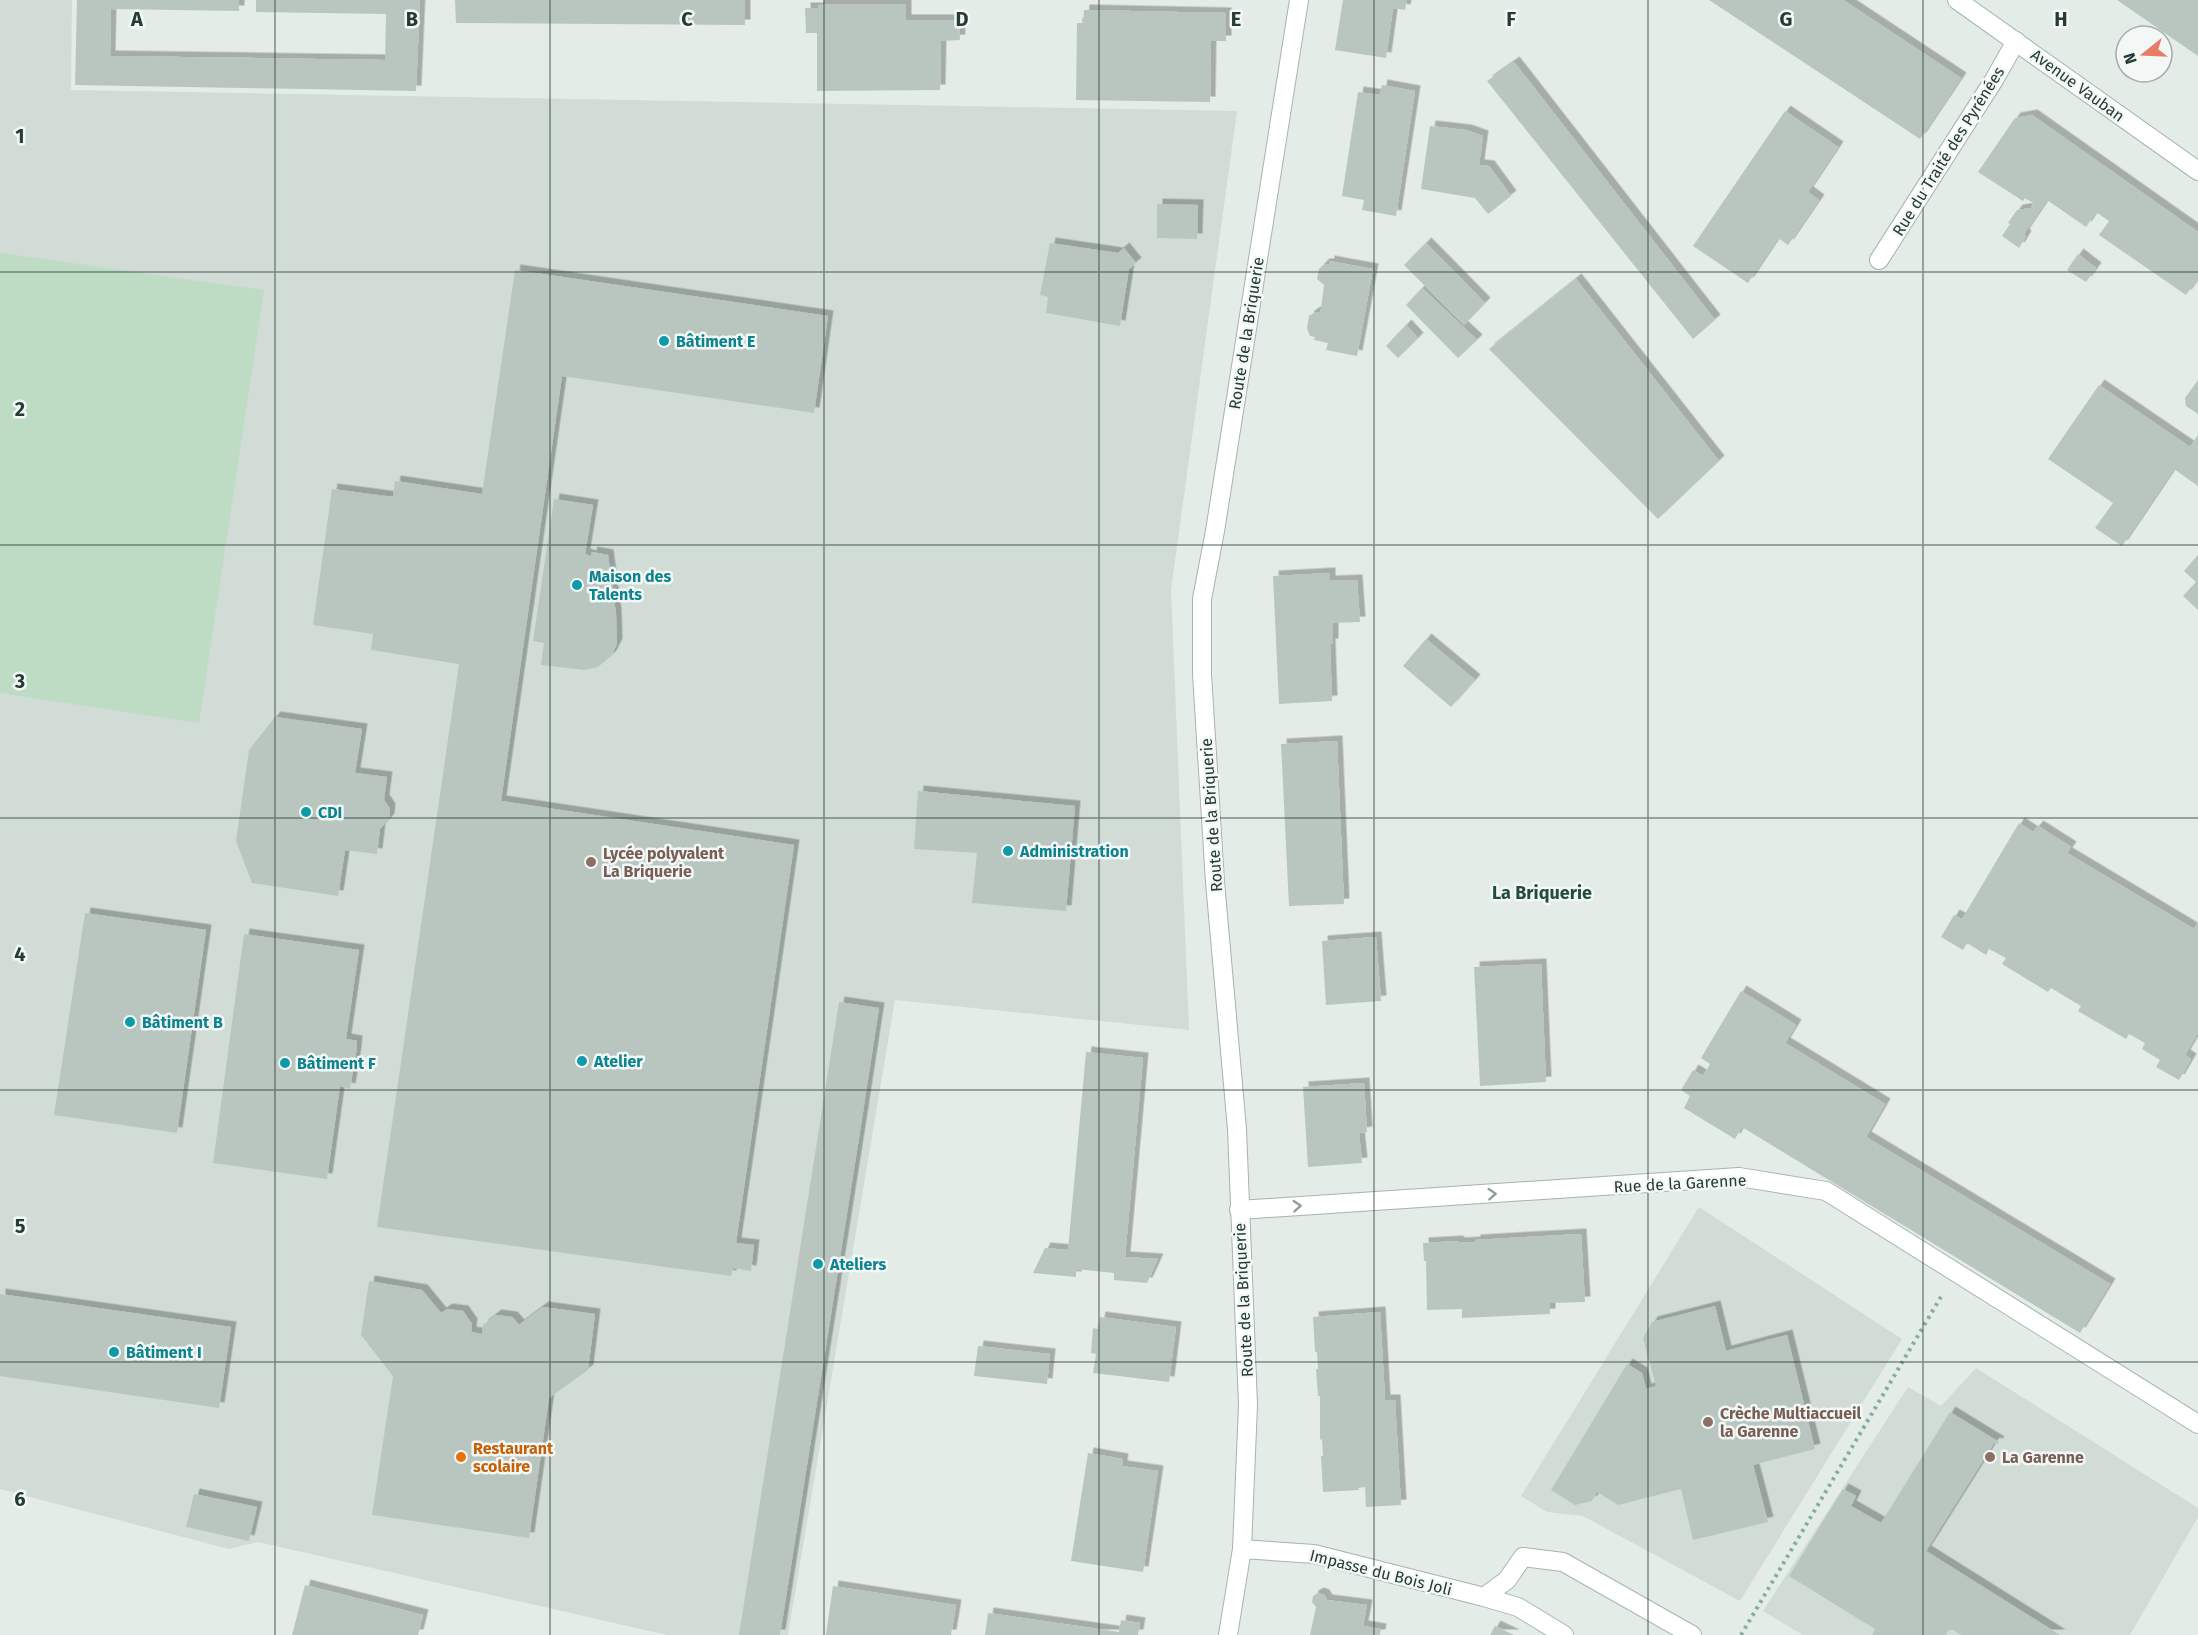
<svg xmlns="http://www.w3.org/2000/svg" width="2198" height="1635" font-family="'Fira Sans',sans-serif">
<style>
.built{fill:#d1dcd6}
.green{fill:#bedbc4}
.building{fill:#b9c6c0;filter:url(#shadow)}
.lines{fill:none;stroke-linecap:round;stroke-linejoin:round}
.street-casing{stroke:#a6b4ae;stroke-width:20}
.secondary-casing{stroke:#a2b7ae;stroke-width:20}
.path{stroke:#86ad9e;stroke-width:4;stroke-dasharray:3 4.5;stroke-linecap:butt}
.street{stroke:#fff;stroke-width:18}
.secondary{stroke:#fff;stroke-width:18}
.oneway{stroke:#929e9a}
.grid{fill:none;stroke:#243c34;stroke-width:1.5;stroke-opacity:0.55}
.culture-dot{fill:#0f9aa8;stroke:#f3f8f6;stroke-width:2}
.education-dot{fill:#8d6e63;stroke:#f3f8f6;stroke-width:2}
.food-dot{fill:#e8710a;stroke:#f3f8f6;stroke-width:2}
.labels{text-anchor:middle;stroke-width:5;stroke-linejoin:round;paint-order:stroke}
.street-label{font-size:16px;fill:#243c34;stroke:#f3f8f6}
.culture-label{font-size:16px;font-weight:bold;fill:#0d838f;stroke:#f3f8f6;text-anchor:start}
.education-label{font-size:16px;font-weight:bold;fill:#785e54;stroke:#f3f8f6;text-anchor:start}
.food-label{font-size:16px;font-weight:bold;fill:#c56008;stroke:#f3f8f6;text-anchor:start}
.neighbourhood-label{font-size:18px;font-weight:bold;fill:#214c3f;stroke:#f3f8f6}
.grid-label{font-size:20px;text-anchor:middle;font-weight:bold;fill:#243c34;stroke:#f3f8f6;stroke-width:5;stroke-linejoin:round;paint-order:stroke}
</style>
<defs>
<filter id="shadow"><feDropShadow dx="5.5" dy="-5.5" stdDeviation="0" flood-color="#0004"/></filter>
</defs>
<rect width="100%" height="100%" fill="#e3ece7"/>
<path class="built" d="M0,0H72L71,90L1237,111L1171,590L1189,1030L895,1000L788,1635H667L258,1542L229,1549L0,1489Z
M1699,1207L1902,1339L1740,1601L1583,1516L1547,1512L1521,1496Z
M1976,1368L2198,1508V1517L2130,1635H1803L1763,1611L1908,1387L1941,1406Z"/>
<path class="green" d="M0,253L264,290L199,723L0,693Z"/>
<path class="building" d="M77,0H239V11L111,9L110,56L385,60L386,14L256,12V0H420L416,91L75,85Z
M455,0H745V25L456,23Z
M1343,0H1407L1405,10L1393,8L1386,58L1335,50Z
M1709,0H1843L1961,78L1920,139Z
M2117,0H2198V56Z
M906,4V20H959L960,40L941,41L940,90L817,91V33H806L805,8H818V5Z
M1084,10L1226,13V41H1211L1210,102L1076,100L1077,23H1083Z
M1514,62L1715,320L1693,339L1487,81Z
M1382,85L1415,91L1396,216L1362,210L1364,200L1342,196L1358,92L1380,95Z
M1785,111L1838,147L1808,192L1819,200L1788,245L1778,238L1748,283L1693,246Z
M2032,115L2198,232V278L2186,295L2099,235L2109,221L2096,212L2086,227L2047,200L2024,234L2026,236L2019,248L2002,236L2010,224L2008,223L2017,210L2031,208L2033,203L2025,198L2023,201L1978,172L2015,118Z
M1430,126L1466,130L1483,136L1479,165L1489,166L1511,196L1488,214L1475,198L1421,189Z
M1157,204L1198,205L1197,239L1157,238Z
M1050,243L1118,253L1124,248L1136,263L1129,269L1120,326L1046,313L1048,297L1040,295Z
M1426,243L1485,303L1464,325L1404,265Z
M2078,254L2096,268L2086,282L2067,270Z
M1329,261L1373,269L1357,356L1326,350L1328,343L1314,340L1315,337L1310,336L1307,328L1309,316L1315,312H1320L1321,309L1324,285L1317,279L1319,269L1324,264H1329Z
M515,270L828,316L814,413L562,376L501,801L794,845L736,1243L754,1245L751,1271L733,1268L731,1276L377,1227L459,664L371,650L373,634L313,625L332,489L393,497L395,481L482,494Z
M1576,279L1719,461L1658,519L1489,349Z
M1422,288L1477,340L1458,358L1406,305Z
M1406,325L1418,338L1398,358L1386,346Z
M2198,380V414L2186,406L2185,398Z
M2099,385L2190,447L2198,435V486L2174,469L2122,546L2095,528L2113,503L2048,459Z
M554,499L593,505L585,554L591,556L592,552L608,555L616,614L617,644L611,656L598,667L585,670L541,665L544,643L533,641Z
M2198,555V610L2183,596L2196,582L2184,571Z
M1330,573V581L1357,580L1360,622L1333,623V644H1330L1332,701L1279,704L1273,576Z
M1426,639L1475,680L1451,707L1403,666Z
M275,717L362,729L355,773L387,777L384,800L390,809L389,819L380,829L377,854L345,850L338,896L252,883L236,841L249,750Z
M1337,741L1344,904L1289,906L1281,744Z
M918,791L1075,806L1066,911L972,903L977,853L914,849Z
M2019,823L2033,832L2038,826L2071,847L2067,853L2194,929L2198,922V1033L2185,1055L2191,1059L2179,1080L2156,1067L2160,1060L2142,1049L2145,1043L2129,1034L2126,1039L2078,1011L2081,1006L2051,988L2048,992L2002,964L2006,958L1989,949L1986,955L1967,943L1963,950L1941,937L1954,915L1962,919Z
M85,913L206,930L177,1133L54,1115Z
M244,934L359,950L346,1039L357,1041L356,1053L350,1089L340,1086L327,1179L213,1163Z
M1376,937L1381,1001L1326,1005L1322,941Z
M1541,964L1546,1082L1480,1086L1474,967Z
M1741,991L1796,1025L1785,1043L1885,1104L1866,1137L2110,1284L2080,1333L1742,1127L1735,1139L1684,1108L1690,1096L1681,1090L1693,1070L1703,1076L1710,1064L1701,1058Z
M839,1002L879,1008L859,1138L780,1635H739Z
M1086,1052L1143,1058L1125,1257L1158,1259L1147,1283L1114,1280V1273L1076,1269V1277L1033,1273L1045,1248L1068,1250Z
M1364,1083L1367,1132L1359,1133L1362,1163L1308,1167L1303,1087Z
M1581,1234L1585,1302L1550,1303V1314L1462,1318V1309L1427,1310L1426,1261H1424L1423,1243L1458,1241L1459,1243L1475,1242V1240Z
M369,1281L422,1290L441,1313L447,1309L463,1311L472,1324L471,1332L482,1334L483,1325L496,1315L512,1317L519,1325L543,1307L595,1314L588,1370L549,1398L529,1538L372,1515L393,1376L361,1335Z
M0,1294L231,1327L219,1408L0,1376Z
M1715,1306L1726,1351L1787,1335L1815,1449L1753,1465L1768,1522L1693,1540L1681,1489L1618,1505L1597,1492L1592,1501L1575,1505L1551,1490L1627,1364L1642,1373L1646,1389L1656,1386L1643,1338L1652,1322Z
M1380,1312L1385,1400H1395L1401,1505L1366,1507L1365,1487L1358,1488L1359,1490L1323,1492L1321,1456H1323L1322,1439L1320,1440V1396H1318L1316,1369H1318L1317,1352H1315L1313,1317Z
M1100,1317L1176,1327L1169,1382L1093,1373L1096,1354L1091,1353L1093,1328L1098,1329Z
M978,1346L1050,1354L1047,1384L974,1376Z
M1950,1412L1999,1442L1997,1444L1994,1443L1926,1551L2060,1635H1961L1950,1628L1946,1635H1872L1875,1629L1789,1576L1843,1489L1856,1496L1851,1506L1881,1523Z
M1088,1453L1123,1459L1122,1466L1158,1471L1143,1572L1071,1561Z
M194,1494L257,1507L249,1541L186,1527Z
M305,1585L423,1615L418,1635H292Z
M833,1586L956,1605L951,1635H826Z
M1318,1593L1324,1595L1327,1600L1367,1605L1363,1626L1381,1629L1380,1635H1310L1316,1607L1312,1602L1313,1596Z
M988,1613L1119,1632L1121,1620L1140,1623L1138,1635H985Z
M1495,1626L1514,1635H1490Z"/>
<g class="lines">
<defs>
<path id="street" d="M1879,260L1994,80L2016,41
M1239,1210L1739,1177L1826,1191L2198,1424
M1242,1549L1314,1554L1484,1597L1518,1607L1564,1635
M1484,1597L1507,1580L1523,1557L1563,1562L1692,1635
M1228,1635L1242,1549L1248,1405L1237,1129L1215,882L1202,674V599L1215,531L1299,0"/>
<path id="secondary" d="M1957,0L2198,171"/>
</defs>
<use href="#street" class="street-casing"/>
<use href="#secondary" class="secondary-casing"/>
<path class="path" d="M1741,1635L1942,1295"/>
<use href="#street" class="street"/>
<use href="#secondary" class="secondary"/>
</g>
<defs><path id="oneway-chevron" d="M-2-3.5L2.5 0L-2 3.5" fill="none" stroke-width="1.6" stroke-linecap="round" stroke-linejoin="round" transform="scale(1.5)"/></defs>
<g class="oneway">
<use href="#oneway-chevron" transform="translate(1492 1194) rotate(-4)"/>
<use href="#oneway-chevron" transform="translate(1297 1206) rotate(-4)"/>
</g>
<path class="grid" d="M275,0V1635M550,0V1635M824,0V1635M1099,0V1635M1374,0V1635M1648,0V1635M1923,0V1635M0,272H2198M0,545H2198M0,818H2198M0,1090H2198M0,1362H2198"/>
<g class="culture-dot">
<circle cx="664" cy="341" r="6"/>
<circle cx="577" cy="585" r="6"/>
<circle cx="306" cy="812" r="6"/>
<circle cx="1008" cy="851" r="6"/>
<circle cx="130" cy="1022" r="6"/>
<circle cx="582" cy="1061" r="6"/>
<circle cx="285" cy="1063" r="6"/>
<circle cx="818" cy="1264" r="6"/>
<circle cx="114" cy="1352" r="6"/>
</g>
<g class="education-dot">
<circle cx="591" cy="862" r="6"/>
<circle cx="1708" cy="1422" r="6"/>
<circle cx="1990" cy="1457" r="6"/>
</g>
<circle class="food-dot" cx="461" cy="1457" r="6"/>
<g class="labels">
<g class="street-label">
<text transform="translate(2078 85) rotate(36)" y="6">Avenue Vauban</text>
<text transform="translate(1948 151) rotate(-58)" y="6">Rue du Traité des Pyrénées</text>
<text transform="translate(1246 333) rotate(-81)" y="6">Route de la Briquerie</text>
<text transform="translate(1211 815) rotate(-94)" y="6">Route de la Briquerie</text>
<text transform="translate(1680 1183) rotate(-3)" y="6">Rue de la Garenne</text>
<text transform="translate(1243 1300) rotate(-93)" y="6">Route de la Briquerie</text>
<text transform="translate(1381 1572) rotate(14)" y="6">Impasse du Bois Joli</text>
</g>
<g class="culture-label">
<text x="676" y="347">Bâtiment E</text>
<text x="589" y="582">Maison des<tspan x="589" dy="18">Talents</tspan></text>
<text x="318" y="818">CDI</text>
<text x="1020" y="857">Administration</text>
<text x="142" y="1028">Bâtiment B</text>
<text x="594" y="1067">Atelier</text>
<text x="297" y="1069">Bâtiment F</text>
<text x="830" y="1270">Ateliers</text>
<text x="126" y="1358">Bâtiment I</text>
</g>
<g class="education-label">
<text x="603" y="859">Lycée polyvalent<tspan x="603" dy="18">La Briquerie</tspan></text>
<text x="1720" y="1419">Crèche Multiaccueil<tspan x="1720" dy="18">la Garenne</tspan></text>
<text x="2002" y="1463">La Garenne</text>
</g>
<g class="food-label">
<text x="473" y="1454">Restaurant<tspan x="473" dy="18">scolaire</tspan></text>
</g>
<g class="neighbourhood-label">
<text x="1542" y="899">La Briquerie</text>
</g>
</g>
<g class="grid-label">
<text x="137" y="26">A</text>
<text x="412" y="26">B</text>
<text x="687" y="26">C</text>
<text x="962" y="26">D</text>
<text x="1236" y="26">E</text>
<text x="1511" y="26">F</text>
<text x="1786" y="26">G</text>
<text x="2061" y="26">H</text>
<text x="20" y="143">1</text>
<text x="20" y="416">2</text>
<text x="20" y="688">3</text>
<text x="20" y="961">4</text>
<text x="20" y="1233">5</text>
<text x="20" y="1506">6</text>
</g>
<g transform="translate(2144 54) rotate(252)"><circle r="28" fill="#f3f8f6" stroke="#a0ada8" stroke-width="1.5"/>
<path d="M0-4.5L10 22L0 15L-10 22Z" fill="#e77c66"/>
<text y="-9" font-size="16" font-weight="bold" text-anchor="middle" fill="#243c34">N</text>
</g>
</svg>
